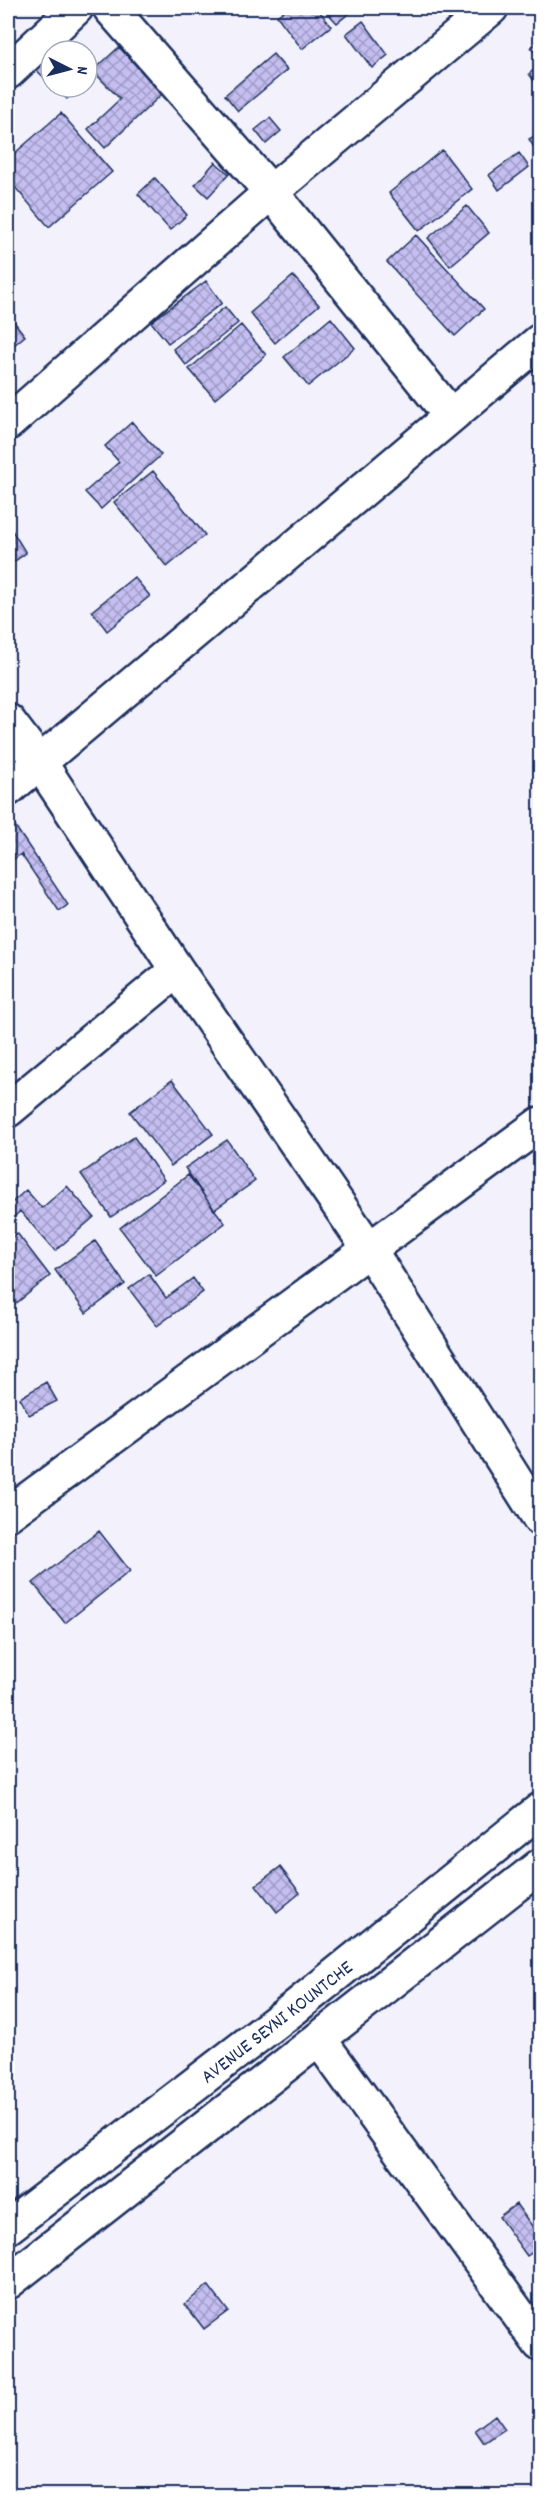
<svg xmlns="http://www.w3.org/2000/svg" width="548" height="2503" font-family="Dekko,sans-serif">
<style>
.building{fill:url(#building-cross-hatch);stroke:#1b2f5e;stroke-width:1.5}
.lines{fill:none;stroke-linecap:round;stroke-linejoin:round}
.street-casing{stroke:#1b2f5e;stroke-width:38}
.highway-casing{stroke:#1b2f5e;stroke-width:38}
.street{stroke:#fff;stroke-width:33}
.highway{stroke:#fff;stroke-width:33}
.labels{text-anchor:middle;stroke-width:6;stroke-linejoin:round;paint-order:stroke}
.street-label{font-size:20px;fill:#1b2f5e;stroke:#fff}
</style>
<defs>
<pattern id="building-cross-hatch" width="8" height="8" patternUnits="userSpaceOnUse" patternTransform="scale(1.5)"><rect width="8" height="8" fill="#c5bef0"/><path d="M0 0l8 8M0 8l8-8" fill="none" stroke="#9f9bc6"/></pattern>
</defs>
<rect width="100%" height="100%" fill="#f3f2fc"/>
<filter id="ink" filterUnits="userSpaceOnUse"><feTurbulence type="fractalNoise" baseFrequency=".0167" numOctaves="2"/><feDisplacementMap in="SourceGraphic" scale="12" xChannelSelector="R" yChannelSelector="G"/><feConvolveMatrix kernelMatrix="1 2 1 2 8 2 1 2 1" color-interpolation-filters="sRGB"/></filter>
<g filter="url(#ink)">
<path class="building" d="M288,8H317L331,26L302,49L277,16Z
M323,8H356L337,23Z
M363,21L388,55L372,68L346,34Z
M61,34L76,47L71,51H51V84L32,66Z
M540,39V58L531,48Z
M119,47L162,94L105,148L88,129L120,99L93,71Z
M273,54L287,70L238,111L225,95Z
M540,65V89L529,74Z
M54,87H78L67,99Z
M61,113L112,172L49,227L8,179V159Z
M270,118L281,131L266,144L255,130Z
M540,133V153L538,154L529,139Z
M442,150L472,189L419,231L389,193Z
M519,153L529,167L499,190L489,175Z
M215,162L229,174L208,197L195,185Z
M155,178L187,215L170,230L138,194Z
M467,206L489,233L450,266L428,238Z
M416,235L484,309L455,336L387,262Z
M293,276L319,305L275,343L250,313Z
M206,281L222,303L168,343L151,322Z
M225,307L238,323L186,365L173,349Z
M8,314L25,336L8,350Z
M331,318L355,348L308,386L284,357Z
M241,325L266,355L215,399L189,369Z
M132,422L161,455L101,509L85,492L119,462L105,446Z
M153,471L205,535L167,567L114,502Z
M8,524L26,553L8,566Z
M134,577L150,596L107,631L92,611Z
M11,820L68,905L59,911L21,854L8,863V823Z
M172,1080L213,1134L171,1166L130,1112Z
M134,1137L164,1180L111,1217L81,1174Z
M227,1140L255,1181L214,1210L185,1168Z
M188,1175L225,1223L156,1276L120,1228Z
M67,1186L94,1217L55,1251L20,1211L8,1223V1206L26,1190L42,1208Z
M17,1233L50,1276L8,1310V1240Z
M95,1241L125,1284L86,1313L55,1270Z
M149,1274L166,1298L193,1278L203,1292L157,1326L129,1289Z
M46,1382L57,1401L29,1415L20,1398Z
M99,1531L130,1571L65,1623L33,1583Z
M280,1867L300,1893L277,1912L256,1885Z
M516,2204L540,2237V2247L527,2256L499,2217Z
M208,2285L228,2311L204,2329L185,2304Z
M495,2415L505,2429L484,2443L475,2430Z"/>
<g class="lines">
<defs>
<path id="street" d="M110,8L271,192L451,416
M8,72L76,8
M8,423L271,192L491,8
M8,721L40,763L177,970L369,1249L540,1519
M8,789L540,341
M8,1110L177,970
M8,1514L540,1124
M319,2039L540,2344"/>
<path id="highway" d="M8,2227L293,2009L540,1810
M8,2282L540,1866"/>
</defs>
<use href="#street" class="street-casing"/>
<use href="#highway" class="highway-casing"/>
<use href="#street" class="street"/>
<use href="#highway" class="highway"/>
</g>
</g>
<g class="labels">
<g class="street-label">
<text transform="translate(276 2021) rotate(-38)" y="7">AVENUE SEYNI KOUNTCHE</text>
</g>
</g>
<rect width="548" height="2503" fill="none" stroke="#fff" stroke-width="30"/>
<rect x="15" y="15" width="518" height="2473" fill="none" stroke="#1b2f5e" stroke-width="2" filter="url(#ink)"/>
<g transform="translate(69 69) rotate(96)"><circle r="28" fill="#ffffff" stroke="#a4acbf" stroke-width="1.5"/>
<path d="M0-4.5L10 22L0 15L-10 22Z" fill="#1b2f5e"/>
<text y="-9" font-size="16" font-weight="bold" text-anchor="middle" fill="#1b2f5e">N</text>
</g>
</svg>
